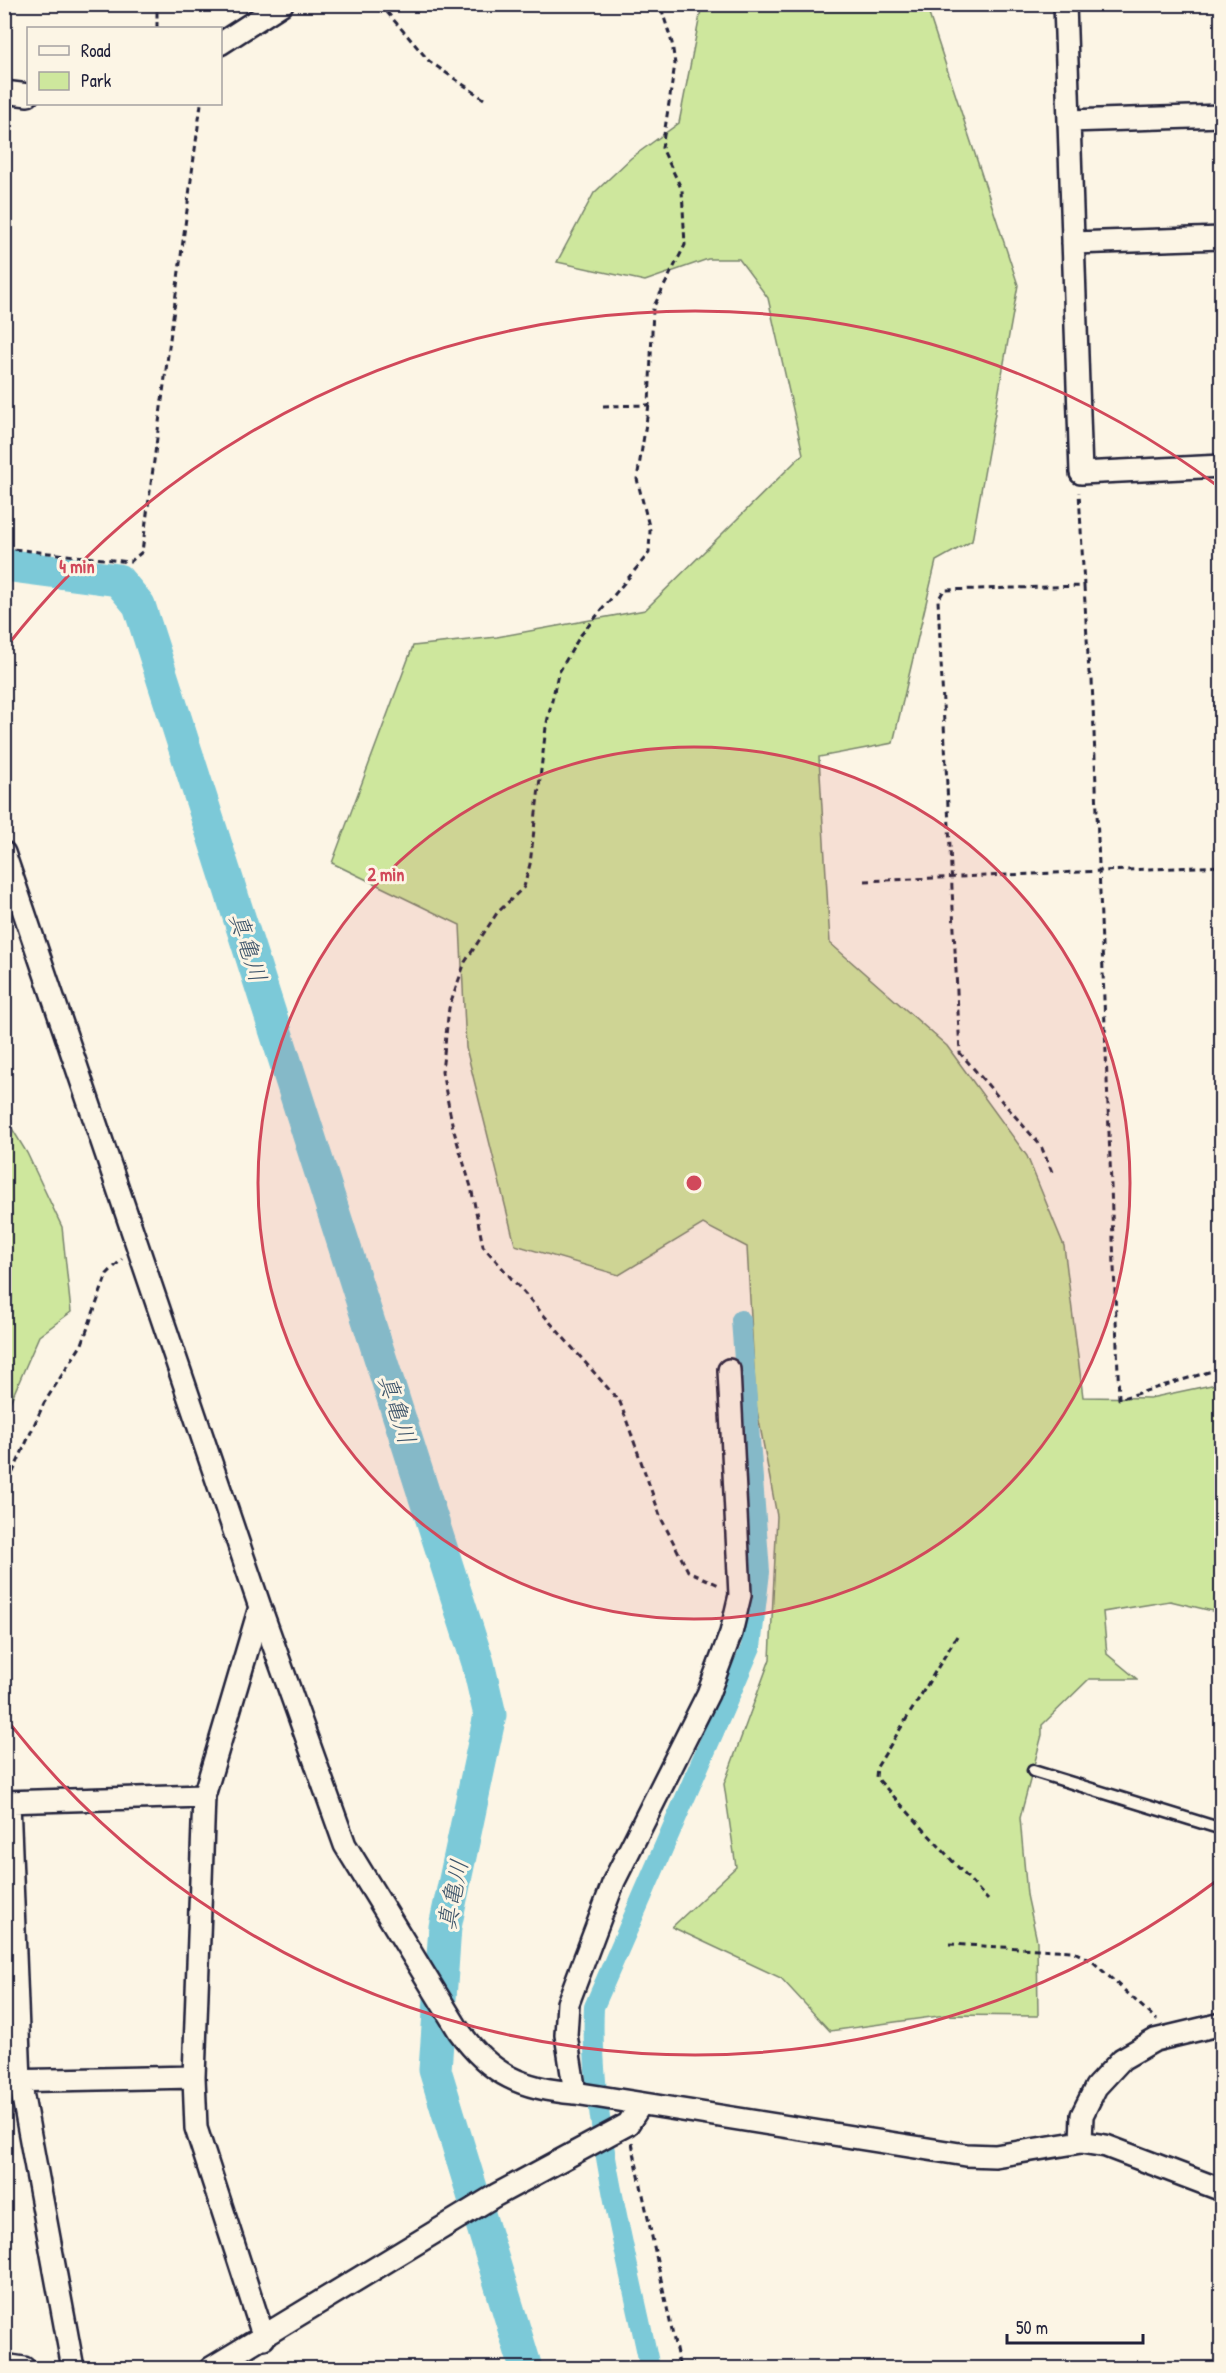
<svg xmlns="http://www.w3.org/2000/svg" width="1226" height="2373" font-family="'Patrick Hand','Klee One',sans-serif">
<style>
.green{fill:#cee79d;stroke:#78846c;stroke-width:1.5}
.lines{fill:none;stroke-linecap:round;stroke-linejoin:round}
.canal{stroke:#7bc9d8;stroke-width:20}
.river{stroke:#7bc9d8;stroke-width:33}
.lane-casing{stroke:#22223b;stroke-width:15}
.street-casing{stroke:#22223b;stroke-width:26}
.path{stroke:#22223b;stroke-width:3;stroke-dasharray:6 4.5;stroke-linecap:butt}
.lane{stroke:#fcf5e5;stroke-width:10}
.street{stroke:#fcf5e5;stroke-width:21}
.ring{fill:none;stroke:#d1495b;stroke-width:3}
.labels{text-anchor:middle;stroke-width:6;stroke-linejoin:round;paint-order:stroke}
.water-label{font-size:24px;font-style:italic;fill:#3d546a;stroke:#fcf5e5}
.centre{fill:#d1495b;stroke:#fcf5e5;stroke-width:3}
.ring-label{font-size:18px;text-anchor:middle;font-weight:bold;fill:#d1495b;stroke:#fcf5e5;stroke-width:6;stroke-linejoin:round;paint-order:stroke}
</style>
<rect width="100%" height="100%" fill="#fcf5e5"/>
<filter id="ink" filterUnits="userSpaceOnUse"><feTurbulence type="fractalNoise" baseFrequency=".0167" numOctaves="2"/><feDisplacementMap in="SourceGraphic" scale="12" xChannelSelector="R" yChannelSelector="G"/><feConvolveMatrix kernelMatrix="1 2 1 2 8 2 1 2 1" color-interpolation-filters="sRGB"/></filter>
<g filter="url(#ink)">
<path class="green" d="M702,5H926L1018,285L972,541L936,561L893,743L819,757L830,943L947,1046L1027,1156L1064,1246L1083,1397L1150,1398L1221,1383V1613L1170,1601L1103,1612L1107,1654L1137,1679H1089L1042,1725V1735L1020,1818L1027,1895L1037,1941L1038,2016L946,2015L830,2031L781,1978L672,1927L736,1867L724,1784L770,1659L777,1516L756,1405L747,1247L703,1224L619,1275L515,1245L466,1048L460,925L332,863L413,646L497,637L645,610L803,454L768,298L739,259H708L645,281L557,262L594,193L631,158L679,123Z
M5,1117L27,1153L62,1227L71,1312L39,1336L5,1414Z"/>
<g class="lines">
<path class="canal" d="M650,2368C627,2255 589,2122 594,2007L751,1647L760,1572L741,1320"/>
<path class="river" d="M4,565L118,580L139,605L478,1663L490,1715L445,1927L435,2070L526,2368"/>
<defs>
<path id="lane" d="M1033,1771L1222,1829"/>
<path id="street" d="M1065,4L1081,473L1222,466
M220,44L282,4
M4,92L28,95
M1069,121L1222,116
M1073,243L1222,238
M4,853L260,1607L345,1845L459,2031C491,2075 522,2089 575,2093L966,2155L995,2156L1081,2142L1106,2146L1222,2190
M260,1607L204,1796L194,2077L196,2128L264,2338
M4,1802L204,1796
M9,1802L20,2081L73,2368
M4,2081L194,2077
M575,2093L566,2035L568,2003L614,1881L708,1694L731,1633L740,1595L729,1370
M1081,2142L1082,2115L1096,2087L1122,2059L1155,2040L1222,2024
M4,2365L24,2368
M211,2368L496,2195L628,2124L641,2104"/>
</defs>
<use href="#lane" class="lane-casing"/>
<use href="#street" class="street-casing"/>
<path class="path" d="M380,4L429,61L484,99
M157,28V4
M649,405L637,479L650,530L649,553L580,636L558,674L546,727L530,864L524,887L497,913L465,962L449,1008L442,1072L453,1128L471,1187L483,1246L620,1402L661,1518L688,1571L721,1586
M603,406L649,405L653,308L685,245L682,190L662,148L675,64L672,43L660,4
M4,548L130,562L142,552L201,104
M1084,586L1089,673L1092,679L1119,1399L1222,1368
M865,881L1222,866
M1052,1172L1041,1146L960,1053L938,600L944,590L1084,586L1079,492
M4,1492L44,1403L82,1344L107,1274L122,1259
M957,1636L877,1767L876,1777L988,1900
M949,1944L1072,1951L1092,1961L1157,2020
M632,2143L679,2364L677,2368"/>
<use href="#lane" class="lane"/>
<use href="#street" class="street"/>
</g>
</g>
<circle cx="694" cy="1183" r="436" fill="#d1495b" fill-opacity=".12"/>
<g class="ring">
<circle cx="694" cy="1183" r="436"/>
<path d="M1219 1879A872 872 0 0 1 7 1720M7 646A872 872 0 0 1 1219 487"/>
</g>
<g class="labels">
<g class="water-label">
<text transform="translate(248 947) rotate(72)" y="8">真亀川</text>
<text transform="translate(397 1409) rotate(72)" y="8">真亀川</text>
<text transform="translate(453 1895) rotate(-79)" y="8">真亀川</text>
</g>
</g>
<circle cx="694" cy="1183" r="9" class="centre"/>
<g class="ring-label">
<text x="77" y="573">4 min</text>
<text x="386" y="881">2 min</text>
</g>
<rect width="1226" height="2373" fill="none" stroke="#fcf5e5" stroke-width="24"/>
<rect x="12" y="12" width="1202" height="2349" fill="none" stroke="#22223b" stroke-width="2" filter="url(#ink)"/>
<rect x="27" y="27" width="195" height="78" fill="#fcf5e5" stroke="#a5a1a1" stroke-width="1.5"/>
<rect x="39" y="46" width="30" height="9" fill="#fcf5e5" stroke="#a5a1a1" stroke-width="1.5"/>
<text x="81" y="57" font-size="18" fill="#22223b">Road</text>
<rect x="39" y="72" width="30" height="18" fill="#cee79d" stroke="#a5a1a1" stroke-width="1.5"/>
<text x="81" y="87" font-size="18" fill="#22223b">Park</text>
<path d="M1007 2334v9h136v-9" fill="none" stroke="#22223b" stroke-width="3"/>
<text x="1016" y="2334" font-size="18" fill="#22223b" stroke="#fcf5e5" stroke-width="4.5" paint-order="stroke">50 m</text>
</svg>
